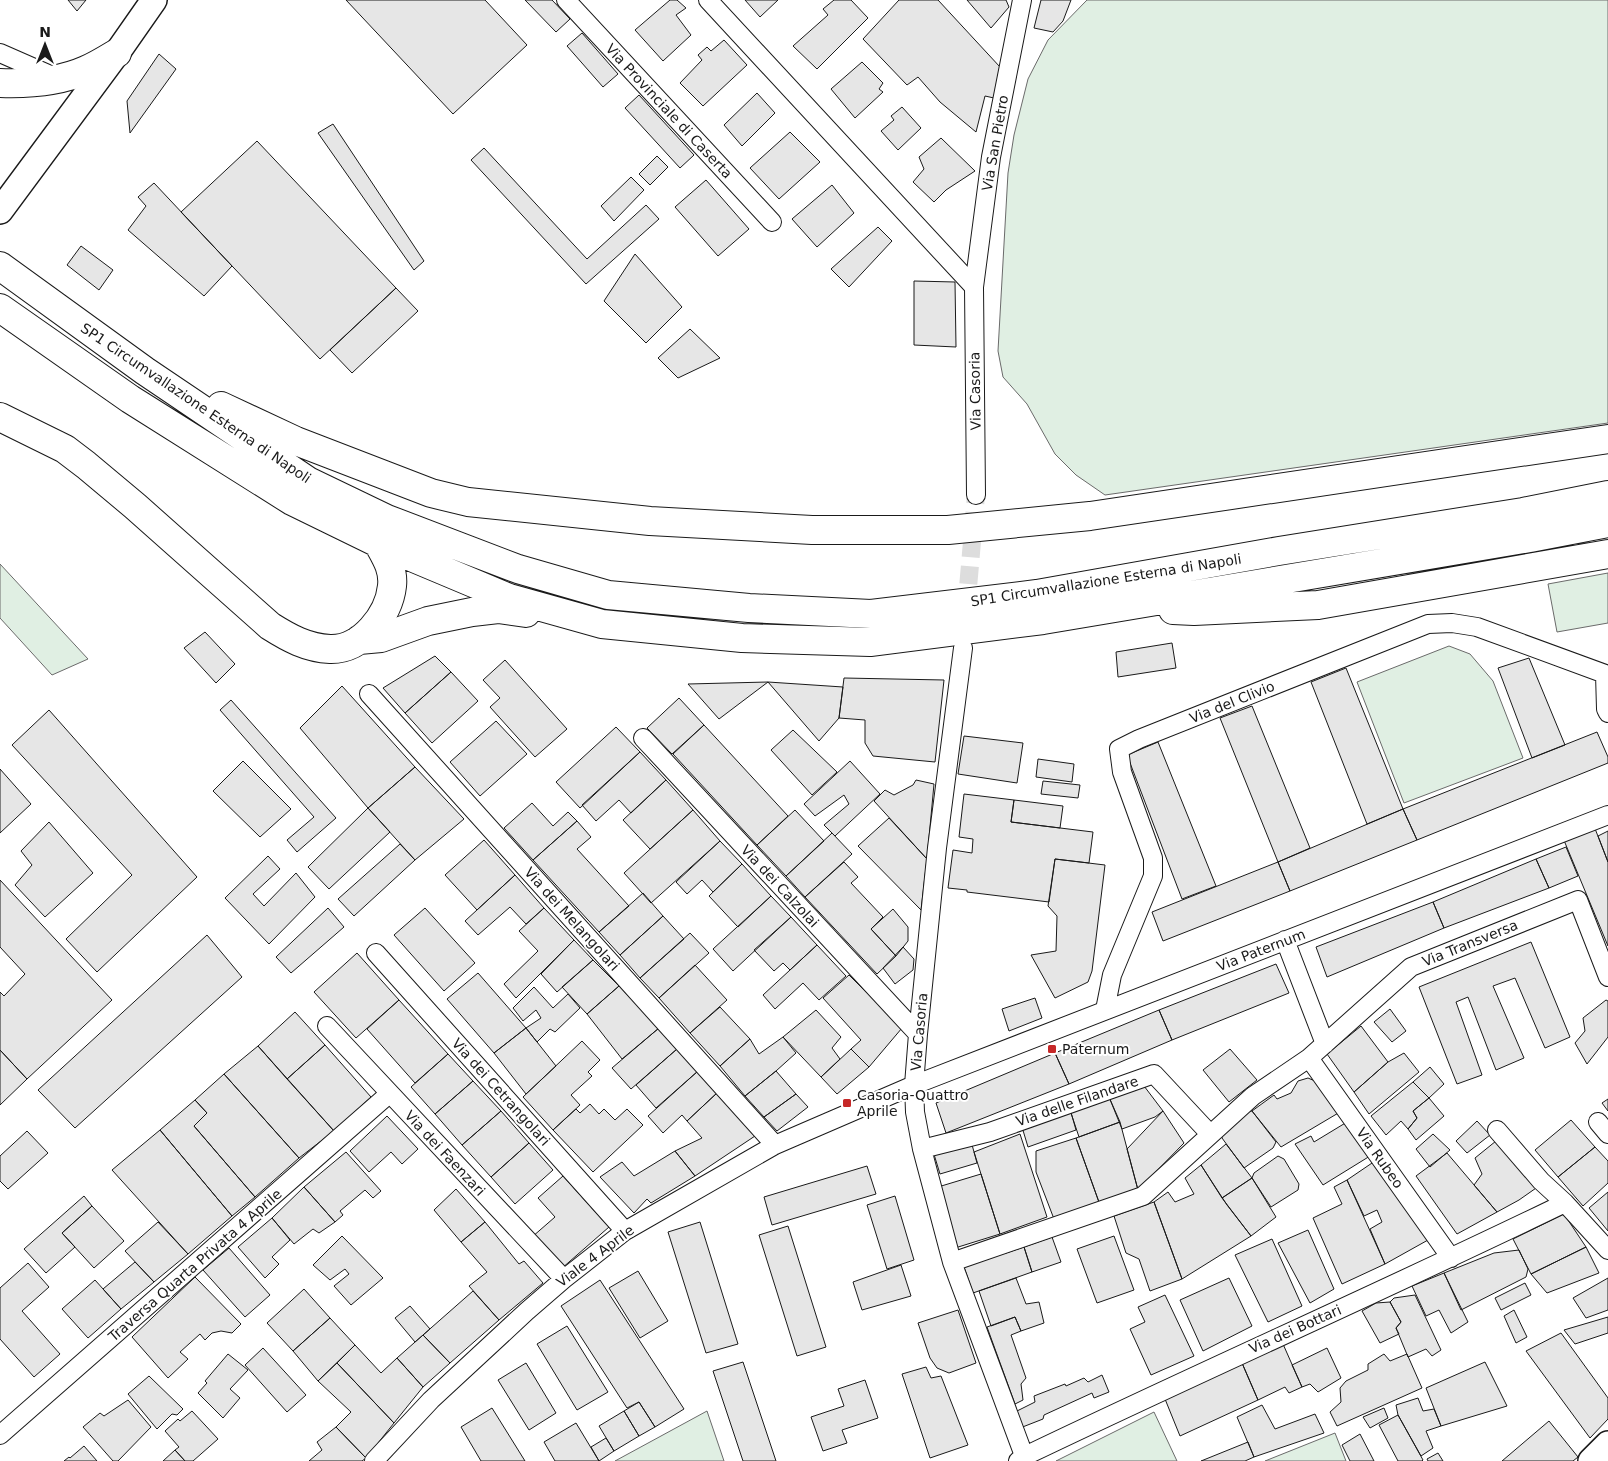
<svg xmlns="http://www.w3.org/2000/svg" width="1608" height="1461" font-family="'DejaVu Sans',sans-serif">
<style>
.green{fill:#e0efe3;stroke:#6a6a6a}
.building{fill:#e6e6e6;stroke:#1a1a1a}
.lines{fill:none;stroke-linecap:round;stroke-linejoin:round}
.street-tunnel{stroke:#ddd;stroke-width:18;stroke-dasharray:18 9;stroke-linecap:butt}
.street-casing{stroke:#1a1a1a;stroke-width:20}
.secondary-casing{stroke:#1a1a1a;stroke-width:28}
.highway-casing{stroke:#1a1a1a;stroke-width:30}
.street{stroke:#fff;stroke-width:18}
.secondary{stroke:#fff;stroke-width:25}
.highway{stroke:#fff;stroke-width:28}
.poi-dot{fill:#c62828;stroke:#fff;stroke-width:2}
.labels{text-anchor:middle;stroke-width:4;stroke-linejoin:round;paint-order:stroke}
.street-label{font-size:14px;fill:#1a1a1a;stroke:#fff}
.poi-label{font-size:14px;fill:#1a1a1a;stroke:#fff;text-anchor:start}
</style>
<rect width="100%" height="100%" fill="#fff"/>
<path class="green" d="M1087,0H1608V423L1105,495L1076,475L1055,454L1027,404L1003,377L998,351L1008,173L1014,135L1028,79L1048,40Z
M0,564L88,659L52,675L0,618Z
M1608,573V623L1557,632L1548,584Z
M1449,646L1470,654L1493,681L1523,758L1404,803L1357,682Z
M707,1411L724,1461H615Z
M1154,1412L1177,1461H1056Z
M1335,1433L1346,1461H1265Z"/>
<path class="building" d="M68,0H86L77,11Z
M346,0H485L527,45L453,114Z
M525,0H552L570,19L556,32Z
M670,0H677L686,8L676,15L691,35L663,61L635,30Z
M745,0H778L760,17Z
M834,0H851L868,18L817,69L793,46L828,15L823,9Z
M899,0H938L1000,67L994,98L985,96L976,132L940,102L918,77L907,85L863,39Z
M967,0H1006L1009,7L991,28Z
M1041,0H1071L1063,21L1053,32L1034,28Z
M582,33L618,74L603,87L567,46Z
M724,40L747,65L703,106L680,83L702,60L698,55L707,47L711,51Z
M159,54L176,69L130,133L127,101Z
M862,62L883,83L879,89L883,92L855,118L831,89Z
M757,93L775,113L742,146L724,125Z
M639,95L694,155L680,168L625,108Z
M902,107L921,128L898,150L881,131L894,120L891,116Z
M333,124L424,261L414,270L318,133Z
M790,132L820,162L779,199L750,168Z
M941,138L975,171L946,190L934,202L913,182L924,169L919,157Z
M257,141L396,288L320,359L181,212Z
M484,148L587,259L646,205L659,219L586,284L471,160Z
M657,156L668,167L650,185L639,174Z
M631,177L644,190L614,221L601,206Z
M706,180L749,229L718,256L675,207Z
M154,183L232,266L204,296L128,230L146,206L138,197Z
M832,185L854,213L817,247L792,219Z
M878,227L892,241L849,287L831,269Z
M81,246L113,270L99,290L67,265Z
M635,254L682,307L646,343L604,301Z
M914,281L955,282L956,347L914,345Z
M396,288L418,311L352,373L330,350Z
M690,329L720,358L678,378L658,358Z
M205,632L235,664L216,683L184,648Z
M1172,643L1176,668L1118,677L1116,652Z
M435,656L451,672L405,713L383,688Z
M1529,658L1565,745L1532,758L1498,668Z
M505,660L567,729L535,757L490,707L500,698L483,680Z
M1346,668L1403,809L1367,824L1311,682Z
M451,672L478,701L432,743L405,713Z
M844,678L944,680L935,762L873,756L865,743V720L839,718Z
M768,682L843,687L839,718L819,741Z
M768,682L719,719L688,684Z
M342,686L415,767L368,808L300,728Z
M679,698L704,725L672,754L647,728Z
M231,700L336,818L297,852L287,840L314,817L220,710Z
M1252,706L1310,848L1278,862L1220,718Z
M49,710L197,877L97,972L66,939L132,875L12,745Z
M496,721L527,754L480,796L450,762Z
M704,725L788,816L757,845L673,754Z
M616,727L640,752L580,808L556,782Z
M793,730L837,772L812,795L771,750Z
M1597,732L1608,757V763L1417,840L1403,809Z
M964,736L1023,743L1017,783L958,774Z
M1158,742L1216,886L1182,899L1127,755Z
M640,752L666,780L631,813L619,800L596,821L582,805Z
M1038,759L1074,764L1072,782L1036,777Z
M243,761L291,809L260,837L213,791Z
M850,761L880,794L835,836L824,825L849,804L844,795L815,816L804,804Z
M415,767L464,819L415,860L368,808Z
M0,769L31,804L0,833Z
M666,780L693,810L650,849L623,820Z
M916,780L934,784L927,859L874,801L885,790L894,795L913,785Z
M1043,781L1080,785L1078,798L1041,794Z
M964,794L1014,800L1011,822L1093,832L1089,863L1055,859L1049,902L967,892V890L948,888L953,850L972,853L973,839L959,837Z
M1014,800L1063,806L1060,828L1011,822Z
M532,803L553,826L568,812L577,821L533,860L504,828Z
M368,808L390,832L329,889L308,867Z
M1403,809L1417,840L1290,891L1278,862Z
M693,810L720,841L651,903L624,873Z
M795,810L824,841L786,876L757,845Z
M889,818L927,859L921,910L858,846Z
M577,821L591,837L577,849L629,906L599,932L533,860Z
M49,822L93,873L45,917L15,885L32,865L21,851Z
M1594,826L1608,862V946L1563,838Z
M1608,831V862L1598,836Z
M832,833L852,854L805,897L786,876Z
M484,840L515,875L477,910L445,875Z
M720,841L742,864L713,892L702,880L687,894L676,882Z
M400,844L415,860L354,916L338,899Z
M1566,847L1578,876L1549,888L1536,859Z
M268,856L280,869L253,894L264,906L296,873L315,897L269,944L225,898Z
M1055,859L1105,865L1092,971L1088,982L1055,998L1031,955L1056,951L1057,916L1048,906Z
M1536,859L1549,888L1444,928L1433,902Z
M844,862L858,877L851,883L883,917L871,929L896,956L877,974L805,897Z
M1278,862L1290,891L1163,941L1152,912Z
M742,864L771,896L738,927L709,896Z
M515,875L544,908L526,924L510,907L478,935L465,921Z
M0,880L112,1000L27,1079L0,1050V992L4,996L25,974L0,947Z
M643,893L663,916L620,955L599,932Z
M771,896L791,917L733,971L713,949Z
M1433,902L1444,928L1327,977L1316,947Z
M328,908L344,927L291,973L276,957Z
M425,908L475,963L444,991L394,935Z
M544,908L574,940L516,998L504,984L538,951L519,931Z
M893,909L908,927V941L896,956L871,929Z
M663,916L684,939L640,978L620,955Z
M791,917L817,945L790,970L783,963L774,971L754,950Z
M690,933L709,953L659,998L640,978Z
M207,935L242,977L75,1128L38,1090Z
M574,940L593,960L557,992L541,974Z
M1531,942L1570,1037L1545,1048L1515,978L1493,986L1524,1058L1496,1070L1468,997L1456,1002L1482,1075L1457,1084L1419,987Z
M817,945L846,976L819,1000L803,983L775,1009L763,995Z
M903,947L914,959L913,970L895,984L883,968Z
M357,953L399,1000L356,1038L314,992Z
M593,960L619,986L587,1014L562,987Z
M1276,964L1289,993L1172,1040L1159,1010Z
M695,965L727,1000L690,1033L659,998Z
M478,973L526,1028L494,1053L447,999Z
M849,975L902,1028L869,1067L851,1049L861,1040L823,998Z
M619,986L659,1028L622,1059L587,1014Z
M534,987L553,1008L568,994L580,1008L555,1032L550,1029L537,1042L526,1028L541,1018L536,1010L523,1021L513,1008Z
M1035,998L1042,1018L1009,1031L1002,1009Z
M399,1000L448,1054L415,1083L367,1029Z
M1606,1000L1608,1001V1037L1587,1064L1575,1043L1585,1031L1583,1018Z
M720,1007L750,1039L720,1066L690,1033Z
M1390,1009L1406,1031L1392,1042L1374,1022Z
M816,1010L841,1037L832,1048L840,1059L821,1077L783,1037Z
M1159,1010L1172,1040L1069,1084L1055,1053Z
M295,1012L325,1045L287,1079L258,1046Z
M1361,1026L1388,1062L1354,1092L1327,1054Z
M526,1028L556,1066L526,1094L494,1053Z
M659,1028L677,1049L631,1089L612,1068Z
M783,1037L796,1053L776,1071L745,1096L720,1066L750,1039L759,1054Z
M582,1041L600,1060L588,1072L592,1076L571,1095L580,1105L553,1130L523,1097Z
M325,1045L371,1097L334,1131L287,1079Z
M258,1046L334,1131L299,1158L224,1074Z
M677,1049L698,1071L656,1108L636,1085Z
M851,1049L869,1067L837,1094L821,1077Z
M1230,1049L1257,1080L1229,1102L1203,1070Z
M0,1050L27,1079L0,1105Z
M1055,1053L1069,1084L946,1133L936,1103Z
M1404,1053L1419,1072L1369,1114L1354,1092L1388,1062Z
M448,1054L473,1081L435,1114L411,1087Z
M1430,1067L1444,1084L1429,1098L1413,1082Z
M698,1071L718,1092L687,1121L682,1115L663,1133L648,1116Z
M776,1071L796,1094L764,1117L745,1096Z
M224,1074L299,1158L255,1197L194,1126L207,1113L195,1100Z
M1308,1078L1315,1081L1340,1112L1281,1147L1252,1111L1274,1095L1277,1099L1291,1093L1298,1081Z
M473,1081L501,1111L462,1145L435,1114Z
M1141,1082L1163,1111L1155,1117L1122,1129L1109,1097Z
M1413,1082L1429,1098L1413,1111L1417,1118L1408,1129L1401,1121L1386,1135L1371,1116Z
M718,1092L755,1136L695,1176L675,1151L702,1138L687,1121Z
M796,1094L808,1107L777,1131L764,1117Z
M1109,1097L1120,1122L1079,1137L1071,1113Z
M1429,1098L1444,1116L1416,1140L1408,1129L1417,1118L1413,1111Z
M1608,1099V1111L1602,1103Z
M195,1100L207,1113L194,1126L255,1197L232,1216L160,1130Z
M590,1104L599,1114L604,1109L615,1120L627,1109L643,1125L593,1172L553,1130L576,1109L580,1113Z
M1070,1109L1076,1130L1028,1147L1022,1127Z
M501,1111L529,1143L491,1177L462,1145Z
M1163,1111L1184,1143L1138,1190L1127,1149Z
M1247,1111H1252L1276,1142L1273,1148L1244,1168L1222,1138V1131Z
M387,1116L418,1149L402,1164L391,1152L369,1172L350,1151Z
M1571,1120L1595,1147L1558,1177L1535,1150Z
M1477,1121L1490,1135L1467,1153L1456,1141Z
M1120,1122L1138,1190L1100,1205L1076,1138Z
M1347,1122L1370,1156L1323,1185L1295,1144L1311,1136L1314,1142Z
M160,1130L232,1216L188,1254L112,1170Z
M27,1131L48,1153L8,1189L0,1181V1156Z
M1020,1134L1047,1217L1000,1234L974,1152Z
M1433,1134L1450,1150L1430,1167L1416,1149Z
M1076,1138L1100,1205L1054,1219L1036,1172V1151Z
M971,1141L977,1163L940,1174L933,1151Z
M1496,1141L1539,1186L1519,1200L1497,1212L1474,1185L1482,1174L1475,1158Z
M529,1143L553,1170L515,1204L491,1177Z
M1226,1144L1252,1178L1222,1198L1201,1165Z
M1595,1147L1608,1161V1183L1583,1206L1558,1177Z
M675,1151L695,1176L651,1203L647,1199L634,1213L600,1177L622,1162L634,1176Z
M346,1152L381,1191L373,1198L365,1190L340,1211L343,1215L335,1222L304,1187Z
M1447,1153L1497,1212L1457,1234L1416,1176Z
M1278,1156L1284,1159L1299,1184L1298,1190L1271,1207L1252,1178L1254,1173Z
M1375,1161L1428,1240L1385,1264L1370,1229L1382,1222L1377,1210L1364,1216L1347,1180Z
M1201,1165L1227,1205L1251,1236L1182,1279L1154,1202L1168,1192L1175,1202L1194,1194L1185,1178Z
M867,1166L876,1194L772,1225L764,1197Z
M981,1174L1000,1234L955,1248L938,1187Z
M563,1176L609,1227L561,1269L532,1237L555,1217L538,1198Z
M1252,1178L1276,1217L1251,1236L1222,1198Z
M1347,1180L1385,1264L1342,1284L1313,1218L1342,1204L1334,1187Z
M304,1187L335,1222L319,1233L313,1229L294,1244L272,1218Z
M456,1189L485,1222L461,1242L434,1210Z
M1608,1192V1231L1589,1208Z
M84,1196L92,1206L62,1233L75,1247L46,1273L24,1249Z
M895,1196L914,1260L887,1269L867,1205Z
M1154,1202L1182,1279L1150,1291L1139,1259L1126,1253L1114,1216Z
M92,1206L124,1241L94,1268L62,1233Z
M1564,1214L1586,1247L1531,1274L1513,1239Z
M272,1218L290,1240L272,1257L279,1264L265,1278L238,1247Z
M158,1222L188,1254L154,1282L125,1251Z
M485,1222L519,1264L524,1261L543,1283L499,1320L469,1286L487,1272L461,1242Z
M700,1222L738,1344L706,1353L668,1232Z
M788,1226L826,1347L797,1356L759,1235Z
M1308,1230L1334,1289L1310,1303L1278,1243Z
M342,1236L383,1278L351,1305L334,1286L349,1274L345,1269L330,1280L313,1265Z
M1114,1236L1134,1290L1097,1303L1077,1249Z
M1052,1237L1061,1262L1032,1272L1024,1247Z
M1272,1239L1302,1306L1268,1322L1235,1255Z
M1024,1247L1032,1272L973,1293L963,1264L1005,1250L1006,1253Z
M1586,1247L1599,1273L1547,1293L1531,1274Z
M229,1248L270,1295L245,1317L203,1270Z
M1519,1250L1528,1269L1526,1277L1461,1310L1444,1273L1494,1253Z
M135,1262L154,1282L121,1309L103,1289Z
M28,1263L49,1287L22,1311L60,1354L34,1377L0,1339V1288Z
M901,1265L911,1296L862,1310L853,1282Z
M638,1271L668,1321L640,1338L609,1288Z
M1444,1273L1468,1322L1451,1333L1439,1310L1426,1316L1412,1286Z
M195,1277L241,1324L232,1333L221,1331L212,1333L205,1340L200,1334L180,1352L188,1359L168,1378L132,1337Z
M1016,1278L1026,1304L1039,1302L1044,1323L1021,1331L1015,1317L991,1326L979,1291Z
M1229,1278L1252,1326L1203,1351L1180,1300Z
M1608,1278V1310L1586,1318L1573,1298Z
M95,1280L121,1309L88,1338L62,1309Z
M600,1280L684,1409L655,1427L639,1402L627,1408L561,1306Z
M1525,1283L1531,1295L1501,1310L1495,1298Z
M304,1289L330,1318L293,1351L267,1323Z
M473,1291L499,1320L450,1363L423,1335Z
M1165,1295L1194,1356L1151,1375L1130,1329L1145,1322L1138,1307Z
M1415,1295L1441,1350L1432,1356L1426,1349L1408,1357L1396,1328L1401,1322L1390,1302L1394,1298Z
M1390,1302L1401,1322L1396,1328L1399,1334L1380,1343L1362,1311L1376,1303Z
M410,1306L430,1329L415,1342L395,1318Z
M958,1310L976,1363L949,1373L937,1368L930,1358L918,1323Z
M1514,1310L1527,1337L1516,1343L1504,1316Z
M1015,1317L1021,1331L1011,1335L1026,1378L1021,1384L1023,1400L1015,1404L987,1327Z
M1608,1317V1333L1575,1344L1564,1330Z
M330,1318L355,1345L318,1381L293,1351Z
M567,1326L608,1392L577,1410L537,1344Z
M1561,1333L1608,1398V1419L1590,1438L1526,1351Z
M423,1335L450,1363L423,1387L397,1358Z
M1283,1344L1302,1387L1289,1393L1285,1387L1258,1400L1242,1363Z
M355,1345L381,1373L397,1358L423,1387L394,1423L337,1363Z
M263,1348L306,1395L287,1412L245,1365Z
M1327,1348L1341,1378L1318,1392L1310,1384L1302,1387L1292,1365Z
M228,1354L248,1370L230,1389L240,1398L223,1418L198,1393L207,1383L205,1381Z
M1384,1354L1390,1361L1407,1354L1422,1388L1337,1426L1330,1412L1341,1402L1340,1388L1346,1381L1368,1370V1364Z
M743,1362L776,1461H743L713,1371Z
M1485,1362L1507,1406L1441,1426L1426,1388Z
M337,1363L394,1423L366,1458L336,1427L351,1412L318,1381Z
M526,1363L556,1413L529,1430L498,1380Z
M1242,1363L1258,1400L1180,1436L1165,1399Z
M926,1367L931,1378L941,1376L968,1445L930,1458L902,1374Z
M1102,1375L1109,1392L1094,1398L1092,1393L1044,1415L1043,1419L1020,1428L1015,1412L1035,1402L1034,1396L1065,1384L1066,1386L1084,1378L1088,1382Z
M149,1376L183,1409L177,1415L172,1414L157,1429L128,1394Z
M865,1380L878,1418L842,1430L847,1443L823,1451L811,1417L844,1406L838,1389Z
M1418,1398L1423,1411L1434,1409L1441,1426L1426,1431L1433,1448L1421,1456L1398,1415L1396,1405Z
M128,1400L151,1427L118,1461H113L83,1427L100,1413L104,1416Z
M639,1402L655,1427L639,1436L624,1411Z
M1262,1405L1275,1429L1315,1414L1324,1433L1254,1457L1237,1417Z
M492,1408L525,1461H481L461,1427Z
M1384,1408L1388,1418L1370,1428L1363,1417Z
M192,1411L218,1439L193,1461H185L175,1450L179,1447L165,1431L178,1419L180,1421Z
M624,1411L639,1436L614,1451L599,1426Z
M1398,1415L1423,1460L1422,1461H1398L1379,1425Z
M1549,1421L1578,1457L1573,1461H1502Z
M576,1423L599,1461H555L544,1442Z
M336,1427L366,1458L362,1461H309L322,1450L317,1442Z
M1360,1434L1374,1461H1350L1342,1445Z
M606,1438L614,1451L599,1461L591,1447Z
M1248,1442L1254,1457L1245,1461H1201Z
M84,1446L97,1461H64L69,1457L70,1458Z
M175,1450L185,1461H163Z
M1438,1453L1443,1461H1428L1427,1459Z"/>
<g class="lines">
<path class="street-tunnel" d="M966,611L976,495"/>
<defs>
<path id="street" d="M566,0L772,222
M708,0L974,287
M0,53L57,78
M976,495L974,287L991,157L1022,0
M963,648L937,848L918,1034L914,1085L915,1112L922,1149L952,1262L1026,1461
M1605,674L1606,709L1608,713
M369,694L775,1145
M643,738L918,1034
M1285,940L1325,1044
M376,953L625,1231
M1105,1010L1112,975L1153,876V858L1122,772L1119,749L1139,739L1428,624L1452,623L1477,627L1608,675
M327,1026L564,1279
M1309,1058L1451,1258
M1598,1122L1608,1134
M1497,1130L1541,1181L1565,1203
M922,1149L990,1132L1154,1074L1210,1134
M952,1262L1143,1196L1253,1096L1309,1058L1411,967L1578,900L1608,977
M0,1435L389,1094
M374,1461L431,1400L527,1311L564,1279L625,1231L775,1145L914,1085L1608,815
M1018,1461L1025,1456C1204,1370 1386,1290 1565,1203L1608,1250"/>
<path id="secondary" d="M0,211L117,53L154,0
M1591,1461L1608,1444"/>
<path id="highway" d="M0,83C29,84 59,82 86,70C96,66 107,59 117,53
M0,266L145,371L308,481L387,519L518,569L608,595L749,608L871,614L1037,594L1279,551L1523,512L1608,495
M0,308L130,399L292,501L378,543L509,598L602,624L742,638L870,642L1043,620L1530,538L1608,523
M221,406L296,441L431,493L468,502L650,521L812,530H948L1090,516L1608,439
M0,417L65,449L86,465L135,506L270,626C289,638 307,648 330,649C362,650 389,615 392,586C394,569 385,556 378,543
M1173,610L1194,611L1318,605L1608,554
M359,640L381,638L428,621L472,612L498,609L526,613"/>
</defs>
<use href="#street" class="street-casing"/>
<use href="#secondary" class="secondary-casing"/>
<use href="#highway" class="highway-casing"/>
<use href="#street" class="street"/>
<use href="#secondary" class="secondary"/>
<use href="#highway" class="highway"/>
</g>
<g class="poi-dot">
<rect x="1047" y="1044" width="10" height="10" rx="2.5"/>
<rect x="842" y="1098" width="10" height="10" rx="2.5"/>
</g>
<g class="labels">
<g class="street-label">
<text transform="translate(669 111) rotate(47)" y="5">Via Provinciale di Caserta</text>
<text transform="translate(995 143) rotate(-80)" y="5">Via San Pietro</text>
<text transform="translate(975 391) rotate(-91)" y="5">Via Casoria</text>
<text transform="translate(196 403) rotate(34)" y="5">SP1 Circumvallazione Esterna di Napoli</text>
<text transform="translate(1106 580) rotate(-9)" y="5">SP1 Circumvallazione Esterna di Napoli</text>
<text transform="translate(1232 702) rotate(-22)" y="5">Via del Clivio</text>
<text transform="translate(780 886) rotate(47)" y="5">Via dei Calzolai</text>
<text transform="translate(572 919) rotate(48)" y="5">Via dei Melangolari</text>
<text transform="translate(1470 943) rotate(-22)" y="5">Via Transversa</text>
<text transform="translate(1261 950) rotate(-21)" y="5">Via Paternum</text>
<text transform="translate(919 1032) rotate(-85)" y="5">Via Casoria</text>
<text transform="translate(501 1092) rotate(48)" y="5">Via dei Cetrangolari</text>
<text transform="translate(1077 1101) rotate(-19)" y="5">Via delle Filandare</text>
<text transform="translate(445 1153) rotate(47)" y="5">Via dei Faenzari</text>
<text transform="translate(1380 1158) rotate(55)" y="5">Via Rubeo</text>
<text transform="translate(595 1256) rotate(-37)" y="5">Viale 4 Aprile</text>
<text transform="translate(195 1265) rotate(-41)" y="5">Traversa Quarta Privata 4 Aprile</text>
<text transform="translate(1295 1329) rotate(-24)" y="5">Via dei Bottari</text>
</g>
<g class="poi-label">
<text x="1062" y="1054">Paternum</text>
<text x="857" y="1100">Casoria-Quattro<tspan x="857" dy="16">Aprile</tspan></text>
</g>
</g>
<g transform="translate(45 45)" stroke="#ffffff" stroke-width="4" paint-order="stroke">
<path d="M0-4L9 19L0 12L-9 19Z" fill="#1a1a1a"/>
<text y="-8" font-size="14" font-weight="bold" text-anchor="middle" fill="#1a1a1a">N</text>
</g>
</svg>
